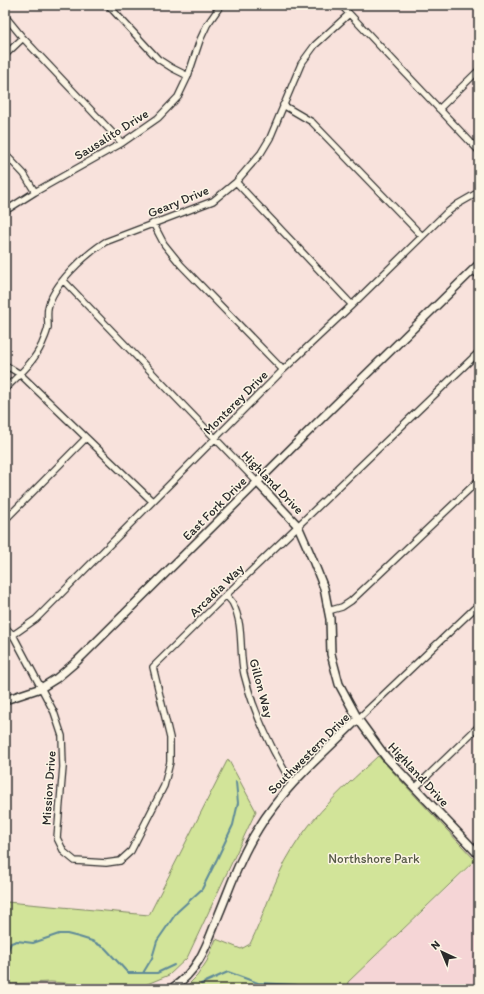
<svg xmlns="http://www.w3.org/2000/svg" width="484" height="994" font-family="Itim,sans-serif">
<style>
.built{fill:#f5d5d6}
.green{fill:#d2e499;stroke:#7e8862}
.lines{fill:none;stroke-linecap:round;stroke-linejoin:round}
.stream{stroke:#5e8a98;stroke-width:2}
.minor-casing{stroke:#2b2b2b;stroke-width:8}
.tertiary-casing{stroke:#2b2b2b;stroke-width:10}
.minor{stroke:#fcf5e5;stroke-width:5.5}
.tertiary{stroke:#fcf5e5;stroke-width:7}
.labels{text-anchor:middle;stroke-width:3;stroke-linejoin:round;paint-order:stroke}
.street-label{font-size:13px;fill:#2b2b2b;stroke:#fcf5e5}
.park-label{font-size:13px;fill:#555946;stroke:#fcf5e5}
</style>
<rect width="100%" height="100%" fill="#f8e2dc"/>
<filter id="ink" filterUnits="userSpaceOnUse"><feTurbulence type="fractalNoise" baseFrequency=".025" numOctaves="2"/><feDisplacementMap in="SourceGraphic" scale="8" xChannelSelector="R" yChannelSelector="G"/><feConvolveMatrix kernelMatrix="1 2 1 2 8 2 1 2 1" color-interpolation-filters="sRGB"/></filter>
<g filter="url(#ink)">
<path class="built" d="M475,862L479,866V989H341Z"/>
<path class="green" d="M378,756L475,860L348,982L347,988L348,989H224L219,987L217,989H184L197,976L207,961L216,939L241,949L250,944C265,914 274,878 292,850C314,813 347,785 378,756Z
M228,759L256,811L187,958L169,975L140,987H117L51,982L5,984V897L7,902L149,915Z"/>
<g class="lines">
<path class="stream" d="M5,957L11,943L17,941L33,943L59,934H67L79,937L92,941L105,948L128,973H157L174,965
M143,973L152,958L157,941L177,912L202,889L217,859L233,825L238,803L236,782
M201,984L228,972L258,983L296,985L302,989"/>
<defs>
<path id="minor" d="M108,5L158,59L172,68L188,76
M341,5L479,151
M5,16L23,38L122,143
M5,55L23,38
M283,105L312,122L422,236
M439,109L479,70
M5,154L24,174L35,192
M236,182L352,305
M5,211L35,192L122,143L158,118L178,97L188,76L200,40L207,25L221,5
M153,223L164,244L181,265L283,370
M473,270L479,276
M63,280L257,482
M5,365L20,374L152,501
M5,389C19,375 34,362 42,344C44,339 47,333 48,327C48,321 47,314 48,308C53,284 85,255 105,242L213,201L236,182L261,153L270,138L301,64L315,45L349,14
M5,520L86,438
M226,595C228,598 232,601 233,604C244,625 239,652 244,674C254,714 271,749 292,783
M328,611L342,607L351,601L479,480
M5,627L13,635L54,712L62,736L63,767L57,838L64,852L75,861L106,863L120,861L131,851L164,786L170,762V738L153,667L226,595L479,352
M13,635L36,619L283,370L352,305L445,214L458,204L479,192
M358,719L479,604
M415,788L479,726
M474,850L479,846"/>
<path id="tertiary" d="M257,482L298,526L312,558L324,588L330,619L331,654L339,684L358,719L385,756L479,855
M5,700L41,688L57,678L77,661L331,409L479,264
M171,989C200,970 207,944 219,914C231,885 241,855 258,829C284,786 323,754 358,719"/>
</defs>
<use href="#minor" class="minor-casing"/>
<use href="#tertiary" class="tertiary-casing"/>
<use href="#minor" class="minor"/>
<use href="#tertiary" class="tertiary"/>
</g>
</g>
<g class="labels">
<g class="street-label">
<text transform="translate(111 134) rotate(-32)" y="5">Sausalito Drive</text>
<text transform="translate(178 201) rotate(-22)" y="5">Geary Drive</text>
<text transform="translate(235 402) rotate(-45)" y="5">Monterey Drive</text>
<text transform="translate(273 482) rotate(46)" y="5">Highland Drive</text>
<text transform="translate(214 508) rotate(-45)" y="5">East Fork Drive</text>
<text transform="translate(216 590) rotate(-44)" y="5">Arcadia Way</text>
<text transform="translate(262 688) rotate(75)" y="5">Gillon Way</text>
<text transform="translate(308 753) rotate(-45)" y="5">Southwestern Drive</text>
<text transform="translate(419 774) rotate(47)" y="5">Highland Drive</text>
<text transform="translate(48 788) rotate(-86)" y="5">Mission Drive</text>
</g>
<g class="park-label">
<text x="374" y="863">Northshore Park</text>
</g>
</g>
<rect width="484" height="994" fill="none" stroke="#fcf5e5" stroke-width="20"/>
<rect x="10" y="10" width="464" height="974" fill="none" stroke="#2b2b2b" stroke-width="1.5" filter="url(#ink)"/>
<g transform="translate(442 952) rotate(316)" stroke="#fcf5e5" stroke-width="3" paint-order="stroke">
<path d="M0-3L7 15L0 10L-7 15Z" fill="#2b2b2b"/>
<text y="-6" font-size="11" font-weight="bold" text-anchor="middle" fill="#2b2b2b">N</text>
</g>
</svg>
